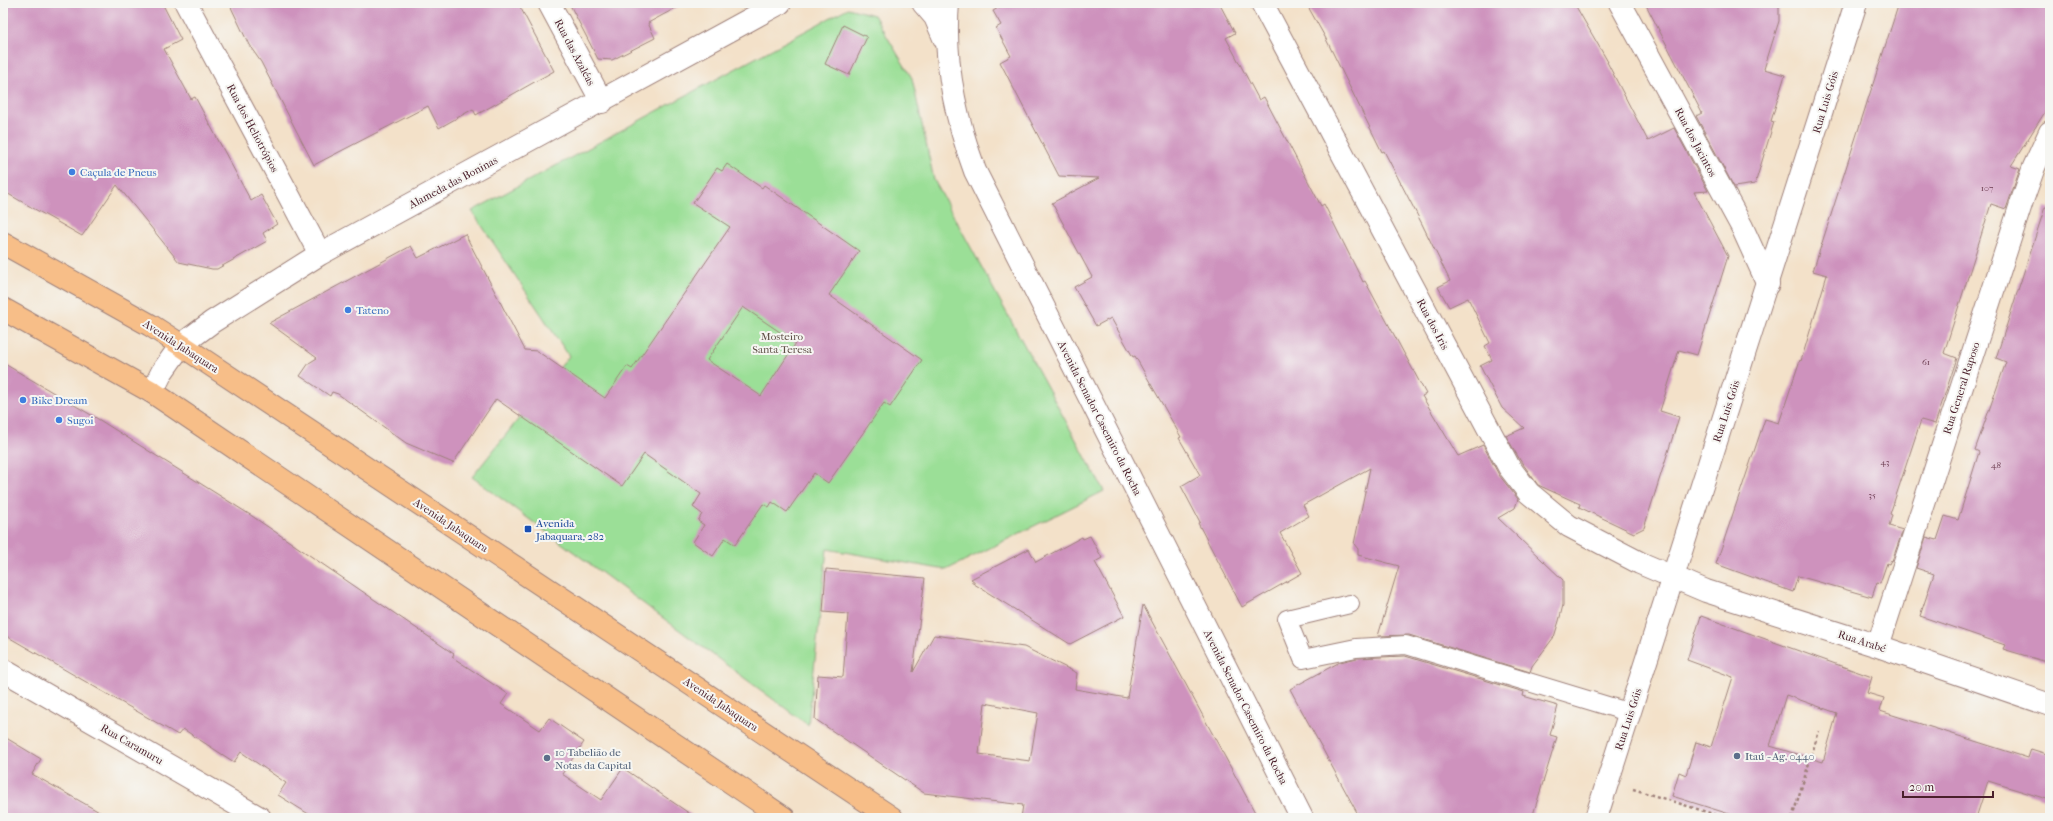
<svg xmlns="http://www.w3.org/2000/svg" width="2053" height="821" font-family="'IM FELL French Canon',serif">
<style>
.green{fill:#9bdf97;stroke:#727f61}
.building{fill:#ce92bd;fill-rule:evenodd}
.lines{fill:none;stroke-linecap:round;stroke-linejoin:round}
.service-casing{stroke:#9e807a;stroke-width:20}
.minor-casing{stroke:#9e807a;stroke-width:24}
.tertiary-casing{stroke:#9e807a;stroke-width:24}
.primary-casing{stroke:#9e807a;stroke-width:24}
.path{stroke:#9e807a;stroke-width:2.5;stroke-dasharray:3 3;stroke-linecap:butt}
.service{stroke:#fff;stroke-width:18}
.minor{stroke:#fff;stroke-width:22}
.tertiary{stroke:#fff;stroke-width:22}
.primary{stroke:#f7be88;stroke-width:22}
.shop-dot{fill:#3f7fe0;stroke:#f6f6f2;stroke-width:1.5}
.transit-dot{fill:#1a4fb4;stroke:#f6f6f2;stroke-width:1.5}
.service-dot{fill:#5c6f8a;stroke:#f6f6f2;stroke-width:1.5}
.labels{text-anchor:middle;stroke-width:4;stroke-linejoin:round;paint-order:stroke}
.number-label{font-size:9px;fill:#6b3c50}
.street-label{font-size:11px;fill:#4a1f2b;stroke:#f6f6f2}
.shop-label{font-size:11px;fill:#366cbe;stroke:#f6f6f2;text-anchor:start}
.park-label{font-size:11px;fill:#5e4f46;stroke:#f6f6f2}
.transit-label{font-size:11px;fill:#164399;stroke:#f6f6f2;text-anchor:start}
.service-label{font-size:11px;fill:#4e5e75;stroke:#f6f6f2;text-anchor:start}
</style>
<rect width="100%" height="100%" fill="#f6f6f2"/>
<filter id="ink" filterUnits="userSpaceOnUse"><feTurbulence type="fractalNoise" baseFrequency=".025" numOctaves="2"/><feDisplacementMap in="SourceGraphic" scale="8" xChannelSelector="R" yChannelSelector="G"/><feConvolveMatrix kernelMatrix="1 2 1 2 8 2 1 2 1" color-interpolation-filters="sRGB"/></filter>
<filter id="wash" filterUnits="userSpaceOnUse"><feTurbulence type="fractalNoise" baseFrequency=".012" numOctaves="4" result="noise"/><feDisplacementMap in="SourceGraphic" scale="16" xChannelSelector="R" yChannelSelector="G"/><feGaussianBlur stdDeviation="0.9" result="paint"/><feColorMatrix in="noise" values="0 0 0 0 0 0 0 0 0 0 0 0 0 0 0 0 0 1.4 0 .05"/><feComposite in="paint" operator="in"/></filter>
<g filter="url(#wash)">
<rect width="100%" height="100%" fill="#f3e1c9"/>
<path class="green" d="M848,8L874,15L912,78L934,180L1104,491L946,570L827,549L808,725L472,477L569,356L472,211Z"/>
<g id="blocks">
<path class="building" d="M3,3H162L181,40L164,49L191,99L195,97L251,201L261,195L277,224L263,233L267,241L217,269H212L179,262L117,185L82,236L3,191Z
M229,3H518L554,71L476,115L473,109L439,128L428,106L314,165L261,62L249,45Z
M569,3H685L648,23L655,38L612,60L598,59Z
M1007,3H1219L1235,33L1226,38L1259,100L1264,97L1321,206L1324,204L1363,282L1365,281L1426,394L1422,396L1458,456L1483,445L1499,475L1518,499L1515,508L1498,518L1563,580V605L1559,621L1554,637L1532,666L1530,672L1409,635L1378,636L1399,566L1358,555V549L1354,544L1370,468L1303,505L1309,516L1280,533L1302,573L1242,607L1198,523L1200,522L1181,486L1200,475L1179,438L1181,437L1135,356L1133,357L1111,318L1096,326L1074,287L1092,277L1052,203L1099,178L1059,176L1000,62L1011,56L996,28L1001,25L993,11Z
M1306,3H1574L1608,62H1607L1648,141L1674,128L1708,191L1694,192L1728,256L1697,355L1679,350L1660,411L1679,417L1644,528L1634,533L1579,507L1580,504L1538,485L1520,460L1506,436L1524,428L1502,408L1480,366L1492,360L1485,346L1490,343L1468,298L1449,307L1438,287L1450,281L1422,224L1384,151L1382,152L1325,37Z
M1645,3H1779V21L1764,69L1785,75L1771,121L1774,122L1755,184L1734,187L1696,116L1702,113Z
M1899,3H2050V104L2011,166L2020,169L2006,209L1991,204L1944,353L1957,358L1935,424L1921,420L1890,514L1892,515L1889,526L1903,530L1892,561L1891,560L1889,564L1887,563L1880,583L1877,582L1872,597L1798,576L1793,592L1716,564L1765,419L1779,423L1800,360L1801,361L1827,275L1813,271Z
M843,25L867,37L849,75L825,64Z
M727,164L762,188L764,185L859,251L829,295L922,360L890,407L884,403L828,483L814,473L787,512L772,502L769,507L763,504L735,545L725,538L713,556L693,542L704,525L698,521L702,514L693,507L701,494L644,454L622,486L496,399L453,463L406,443L338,394L332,392L330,396L300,376L309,363L317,358L269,323L411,246L418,258L465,234L525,350L537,351L605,398L627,366L632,369L730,227L693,203L717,168L722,171ZM743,307L796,343L761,396L707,360Z
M2045,207L2050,208V663L2003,649L2005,645L1920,616L1934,574L1916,568L1926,537L1937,540L1945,516L1958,520L1979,452L1975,450L2006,362L1996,358Z
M3,363L98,419L252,516L454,654L452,657L508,694L501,704L540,730L549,718L584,742L562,774L601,800L623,768L696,818H315L278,795L286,783L241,752L234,762L183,729L178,735L3,634Z
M1090,536L1102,558L1095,562L1124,616L1070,644L971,582H975L971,579L1029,549L1036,562L1082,537L1083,539Z
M826,569L925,578L913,672L934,635L1024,647L1077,673L1075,689L1127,698L1143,605L1258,818H1021L1023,805L924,793L815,719L818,675L843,677L848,614L823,612ZM985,703L1038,713L1030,761L979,754Z
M1701,616L1872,677L1867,693L1884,698L1880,711L2028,758L2031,749L2050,755V800L1988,781L1976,818H1742L1672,796L1679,772L1686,775L1696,742L1711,747L1733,677L1687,660ZM1786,695L1837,713L1823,762L1770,746Z
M1405,656L1524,692L1523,696L1558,706L1550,735L1557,737L1532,818H1360L1290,689L1340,662L1357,658Z
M3,736L41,759L32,774L110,818H3Z"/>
</g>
</g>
<g filter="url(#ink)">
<use href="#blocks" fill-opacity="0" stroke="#9e807a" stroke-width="1"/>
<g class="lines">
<defs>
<path id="service" d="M1350,604L1287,619L1303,659L1356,648L1406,645L1631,713"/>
<path id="minor" d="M186,3L320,254
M549,3L602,102
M923,3L935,17L945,40
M948,3C943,61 955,117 975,171L1302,818
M1262,3L1509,467L1529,493L1569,526L1640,563L1706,591L1878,646L2050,705
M1620,3L1742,227L1768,284
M152,392L162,372L181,345L212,322L320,254L780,3
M1878,646L2023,198L2034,167L2050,132
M3,670L260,818"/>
<path id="tertiary" d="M1596,818L1856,3"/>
<path id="primary" d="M3,243L150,325L181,345L892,818
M3,309L152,392L784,818"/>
</defs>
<use href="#service" class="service-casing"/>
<use href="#minor" class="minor-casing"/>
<use href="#tertiary" class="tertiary-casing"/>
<use href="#primary" class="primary-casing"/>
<path class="path" d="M1633,789L1726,818
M1792,818L1819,731"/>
<use href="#service" class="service"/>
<use href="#minor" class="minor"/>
<use href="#tertiary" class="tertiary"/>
<use href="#primary" class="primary"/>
</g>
</g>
<g class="shop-dot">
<circle cx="72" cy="172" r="4"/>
<circle cx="348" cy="310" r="4"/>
<circle cx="23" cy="400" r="4"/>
<circle cx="59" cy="420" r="4"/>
</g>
<rect class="transit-dot" x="524" y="525" width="8" height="8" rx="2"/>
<g class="service-dot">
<circle cx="1737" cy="756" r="4"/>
<circle cx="547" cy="758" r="4"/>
</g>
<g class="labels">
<g class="number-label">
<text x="1987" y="191">107</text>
<text x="1926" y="365">61</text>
<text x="1885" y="465">43</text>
<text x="1996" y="468">48</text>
<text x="1872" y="498">35</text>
</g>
<g class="street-label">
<text transform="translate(575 52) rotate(62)" y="4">Rua das Azaléas</text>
<text transform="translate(1825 102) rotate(-73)" y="4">Rua Luis Góis</text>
<text transform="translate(253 128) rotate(62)" y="4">Rua dos Heliotrópios</text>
<text transform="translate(1696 142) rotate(62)" y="4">Rua dos Jacintos</text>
<text transform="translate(453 182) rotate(-28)" y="4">Alameda das Boninas</text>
<text transform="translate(1433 324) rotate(62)" y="4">Rua dos Iris</text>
<text transform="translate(181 346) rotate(33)" y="4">Avenida Jabaquara</text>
<text transform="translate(1961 388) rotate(-72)" y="4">Rua General Raposo</text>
<text transform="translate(1726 411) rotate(-72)" y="4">Rua Luis Góis</text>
<text transform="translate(1100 418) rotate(63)" y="4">Avenida Senador Casemiro da Rocha</text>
<text transform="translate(451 525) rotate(34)" y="4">Avenida Jabaquara</text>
<text transform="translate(1862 641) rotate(18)" y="4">Rua Arabé</text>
<text transform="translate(721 704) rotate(34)" y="4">Avenida Jabaquara</text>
<text transform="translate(1246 707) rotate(63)" y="4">Avenida Senador Casemiro da Rocha</text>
<text transform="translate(1628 719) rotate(-72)" y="4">Rua Luis Góis</text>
<text transform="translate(132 744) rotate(30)" y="4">Rua Caramuru</text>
</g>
<g class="shop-label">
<text x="80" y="176">Caçula de Pneus</text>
<text x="356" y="314">Tateno</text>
<text x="31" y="404">Bike Dream</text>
<text x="67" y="424">Sugoi</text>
</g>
<g class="park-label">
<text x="782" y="340">Mosteiro<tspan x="782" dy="13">Santa Teresa</tspan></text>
</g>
<g class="transit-label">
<text x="536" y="527">Avenida<tspan x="536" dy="13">Jabaquara, 282</tspan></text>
</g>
<g class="service-label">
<text x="555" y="756">10 Tabelião de<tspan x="555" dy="13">Notas da Capital</tspan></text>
<text x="1745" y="760">Itaú - Ag. 0440</text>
</g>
</g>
<rect width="2053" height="821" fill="none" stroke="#f6f6f2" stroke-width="16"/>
<path d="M1903 791v6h90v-6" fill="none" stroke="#4a1f2b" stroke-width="2"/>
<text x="1909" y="791" font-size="12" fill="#4a1f2b" stroke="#f6f6f2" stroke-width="3" paint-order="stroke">20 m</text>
</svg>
